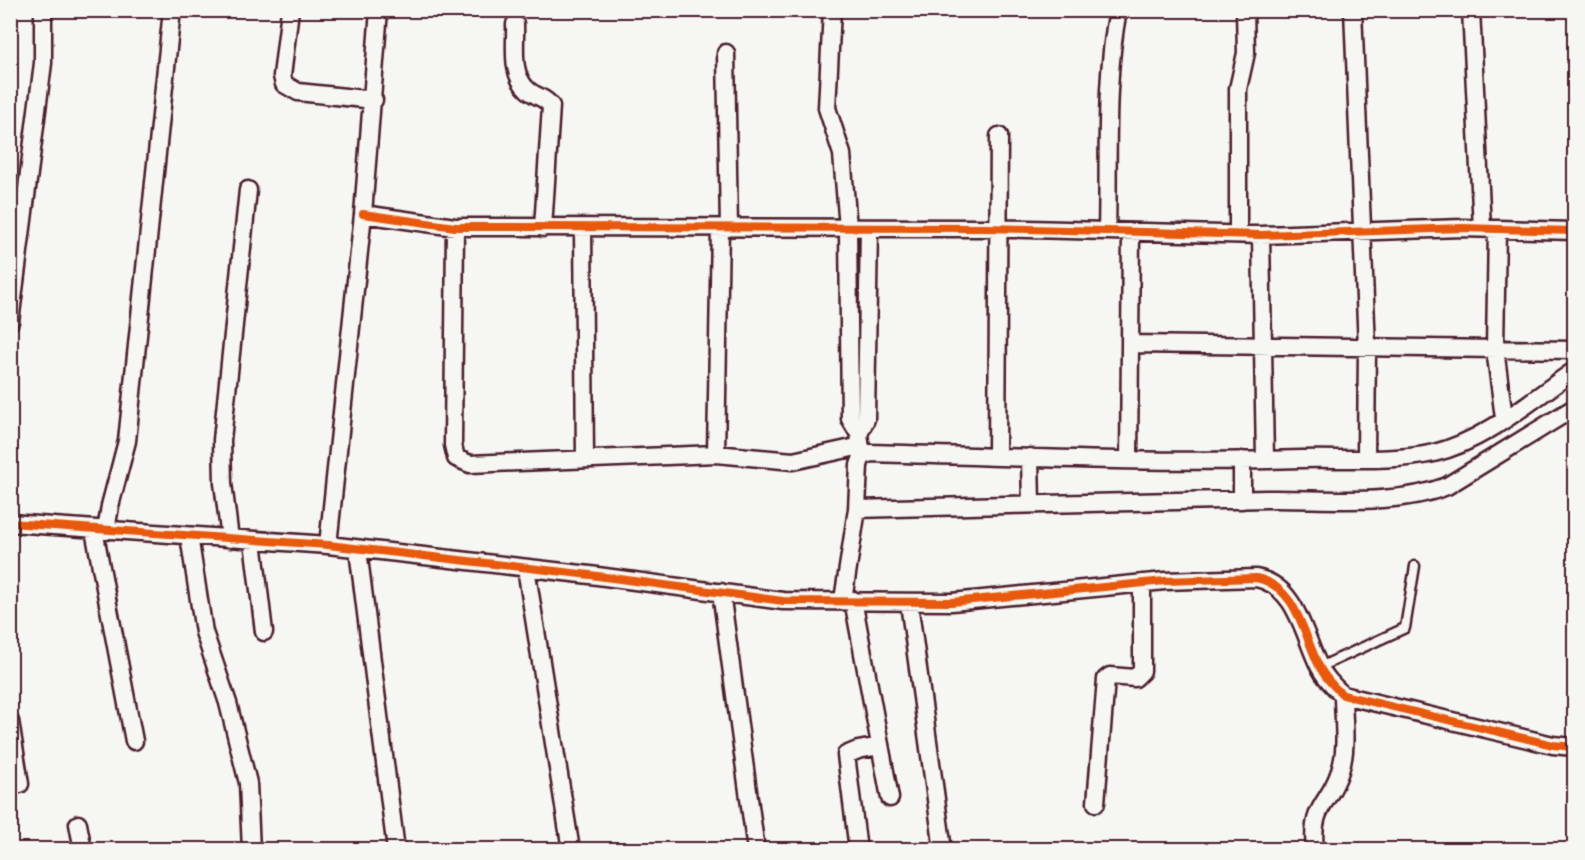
<svg xmlns="http://www.w3.org/2000/svg" width="1585" height="860" font-family="'Indie Flower',sans-serif">
<style>
.lines{fill:none;stroke-linecap:round;stroke-linejoin:round}
.service-casing{stroke:#4a1f2b;stroke-width:13}
.minor-casing{stroke:#4a1f2b;stroke-width:21}
.service{stroke:#f6f6f2;stroke-width:8}
.minor{stroke:#f6f6f2;stroke-width:16}
.cycleway-casing{stroke:#f6f6f2;stroke-width:11}
.cycleway{stroke:#e8590c;stroke-width:8}
</style>
<rect width="100%" height="100%" fill="#f6f6f2"/>
<filter id="ink" filterUnits="userSpaceOnUse"><feTurbulence type="fractalNoise" baseFrequency=".0167" numOctaves="2"/><feDisplacementMap in="SourceGraphic" scale="12" xChannelSelector="R" yChannelSelector="G"/><feConvolveMatrix kernelMatrix="1 2 1 2 8 2 1 2 1" color-interpolation-filters="sRGB"/></filter>
<g filter="url(#ink)">
<g class="lines">
<defs>
<path id="service" d="M1320,667L1405,628L1415,566"/>
<path id="minor" d="M290,10L282,76L284,84L298,92L374,100
M832,10L827,108L842,154L844,179L848,228L850,419L859,434L862,457
M1353,10L1367,347L1366,457
M1471,10L1482,228
M515,24C516,47 510,74 528,90C536,97 545,97 551,106L543,228
M726,53L729,228
M363,214L455,227L986,228L1261,235L1462,228L1574,231
M455,227L453,445L456,458L470,464L716,454L793,461L861,446
M583,228L585,459
M1497,229L1495,349L1504,418
M1107,231C1109,158 1104,82 1118,10
M1238,233V89L1246,53L1245,10
M1261,235L1265,460
M10,322L43,63V10
M1130,344L1574,350
M859,434L866,419L869,228
M716,454L720,228
M997,456L999,136
M1030,457L1031,504
M1129,459L1131,233
M1242,460V500
M857,509C994,505 1130,502 1267,499C1325,498 1393,507 1447,486L1574,408
M10,523L328,545L590,575L783,601L952,602L1165,581L1256,578C1297,586 1303,634 1319,666C1325,678 1334,687 1343,695L1553,745L1574,747
M94,530L134,741
M106,531L110,506L127,441L172,10
M189,536L204,632L228,703L248,783L251,850
M230,539L223,483L222,440L248,190
M253,541L264,632
M328,545L363,214L379,10
M358,550L396,850
M526,568L571,850
M721,592L756,850
M843,600L857,509L859,465L862,457L870,453C1013,457 1158,464 1302,459C1344,458 1393,462 1434,453C1485,441 1531,400 1574,371
M853,600L890,798
M909,603L943,850
M10,721L20,784
M1096,803L1106,679L1110,676L1135,678L1142,671V583
M78,824L83,850
M858,850L846,755L858,750L880,746
M1315,850C1310,804 1329,806 1340,771C1348,748 1343,719 1343,695"/>
</defs>
<use href="#service" class="service-casing"/>
<use href="#minor" class="minor-casing"/>
<use href="#service" class="service"/>
<use href="#minor" class="minor"/>
<defs>
<path id="cycleway" d="M363,214L455,227L986,228L1261,235L1462,228L1574,231
M10,523L328,545L590,575L783,601L952,602L1165,581L1256,578C1297,586 1303,634 1319,666C1325,678 1334,687 1343,695L1553,745L1574,747"/>
</defs>
<use href="#cycleway" class="cycleway-casing"/>
<use href="#cycleway" class="cycleway"/>
</g>
</g>
<rect width="1585" height="860" fill="none" stroke="#f6f6f2" stroke-width="36"/>
<rect x="18" y="18" width="1549" height="824" fill="none" stroke="#4a1f2b" stroke-width="2" filter="url(#ink)"/>
</svg>
